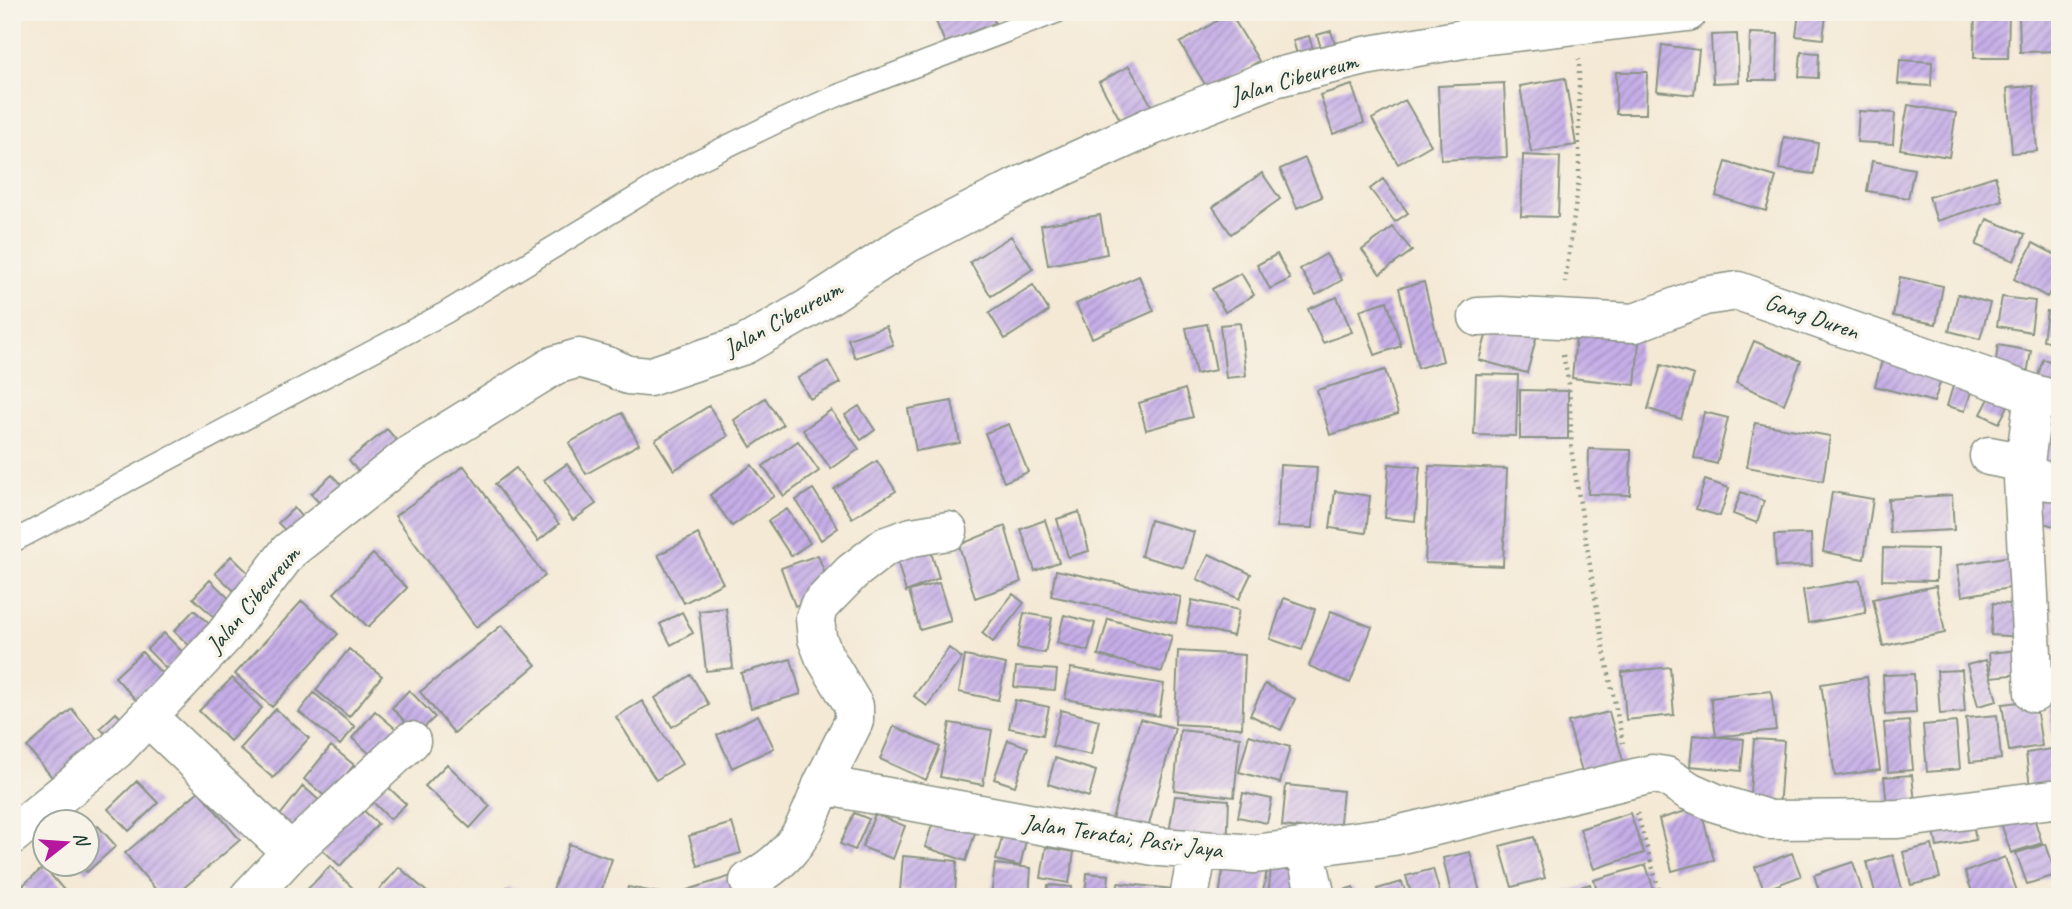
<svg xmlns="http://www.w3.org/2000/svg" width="2072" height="909" font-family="Caveat,sans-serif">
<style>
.building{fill:url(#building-hatch)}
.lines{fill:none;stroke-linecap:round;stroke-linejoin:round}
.lane-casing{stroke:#8a9384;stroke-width:24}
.street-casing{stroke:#8a9384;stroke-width:41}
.path{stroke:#8a9384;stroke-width:4.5;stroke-dasharray:2 5;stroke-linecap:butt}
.lane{stroke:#fff;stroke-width:21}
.street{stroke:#fff;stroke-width:38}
.labels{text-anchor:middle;stroke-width:7;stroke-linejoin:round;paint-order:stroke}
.street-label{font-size:24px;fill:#1f3d34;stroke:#f7f3e8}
</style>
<defs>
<pattern id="building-hatch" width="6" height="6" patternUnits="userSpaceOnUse" patternTransform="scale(1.75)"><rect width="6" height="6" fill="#c6aee8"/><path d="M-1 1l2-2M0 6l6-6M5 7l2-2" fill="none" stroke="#a08fbd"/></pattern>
</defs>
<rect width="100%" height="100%" fill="#f7f3e8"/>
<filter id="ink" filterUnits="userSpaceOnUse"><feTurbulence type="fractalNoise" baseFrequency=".0143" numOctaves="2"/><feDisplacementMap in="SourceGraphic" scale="14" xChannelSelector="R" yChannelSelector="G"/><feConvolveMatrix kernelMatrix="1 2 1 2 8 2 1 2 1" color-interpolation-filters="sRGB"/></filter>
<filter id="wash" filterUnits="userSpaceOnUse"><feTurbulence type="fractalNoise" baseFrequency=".00686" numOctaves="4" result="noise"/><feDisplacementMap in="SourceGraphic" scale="28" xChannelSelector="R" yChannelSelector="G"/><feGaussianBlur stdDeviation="1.57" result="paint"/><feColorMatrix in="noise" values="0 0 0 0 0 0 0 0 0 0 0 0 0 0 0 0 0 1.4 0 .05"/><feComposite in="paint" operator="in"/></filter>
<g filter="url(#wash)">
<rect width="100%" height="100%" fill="#f4e9d5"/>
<g id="blocks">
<path class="building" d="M932,12H991L995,23L945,43Z
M1799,12L1826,15L1823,39L1796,36Z
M1975,12H2009L2008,58H1974Z
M2019,12H2060V51L2020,52Z
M1230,13L1259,61L1209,91L1180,43Z
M1331,31L1339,56L1325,61L1317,35Z
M1750,33L1778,34L1777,80H1749Z
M1737,34L1739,82L1713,83L1711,35Z
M1309,36L1316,60L1300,65L1293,40Z
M1662,45L1699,50L1694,95L1657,91Z
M1801,52L1819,53L1818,78L1799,77Z
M1900,60L1932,62L1931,86L1898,84Z
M1129,66L1157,115L1127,132L1099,82Z
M1616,72H1647L1646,114H1616Z
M1565,78L1576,145L1531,152L1520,86Z
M1504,83L1507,157L1441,160L1438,86Z
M1352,85L1364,123L1333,134L1320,95Z
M2033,86L2037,151L2012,153L2007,88Z
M1405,100L1431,145L1398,164L1372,119Z
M1908,105L1956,113L1949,157L1900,149Z
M1859,111L1895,113L1893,144L1857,142Z
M1784,137L1818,143L1814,174L1779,169Z
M1523,155L1560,157L1558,217L1521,216Z
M1305,158L1322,197L1297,208L1280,169Z
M1872,161L1914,169L1908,198L1867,191Z
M1726,162L1776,177L1766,211L1716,196Z
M1262,173L1280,199L1231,234L1213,207Z
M1995,176L2002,200L1937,221L1929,197Z
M1383,179L1408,213L1395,222L1370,189Z
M1100,215L1107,254L1048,265L1041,225Z
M1987,219L2025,234L2014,261L1976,245Z
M1393,227L1412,251L1380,274L1362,250Z
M1011,236L1033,269L991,296L970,262Z
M2033,243L2060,257V273L2047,297L2014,279Z
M1277,254L1290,279L1270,289L1257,265Z
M1326,254L1342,280L1316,295L1300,269Z
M1241,273L1254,295L1225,312L1212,289Z
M1139,276L1154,311L1092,338L1076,304Z
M1900,277L1943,286L1936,324L1893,316Z
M1424,282L1443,361L1418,368L1399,288Z
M1033,285L1049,311L1005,339L989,313Z
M1958,294L1990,303L1980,339L1949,331Z
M1337,297L1352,332L1323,343L1308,309Z
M2002,297L2035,301L2031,332L1997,326Z
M1387,301L1401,346L1375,355L1360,310Z
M2047,311L2060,313V343L2043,340Z
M1491,319L1538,331L1527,373L1479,360Z
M1240,323L1246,376L1226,378L1220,325Z
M1207,324L1216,370L1196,374L1186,328Z
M886,326L893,345L855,358L848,339Z
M1577,326L1640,332L1635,385L1572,378Z
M1754,341L1801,361L1784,404L1736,383Z
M1998,345L2031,351L2026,380L1994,375Z
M1884,353L1944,370L1934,402L1875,386Z
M2043,359L2060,364V390L2036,383Z
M828,361L840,383L810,399L798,378Z
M1661,365L1694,375L1681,419L1648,409Z
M1385,370L1398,414L1330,435L1317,390Z
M1957,373L1975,379L1965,411L1947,406Z
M1476,374L1518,375L1516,436L1474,435Z
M1997,383L2015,393L1999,423L1981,414Z
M1185,389L1193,417L1146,430L1139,403Z
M1520,390L1568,391V439H1520Z
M765,398L783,425L751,447L734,420Z
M952,401L960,443L916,451L908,409Z
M709,406L728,436L674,470L655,440Z
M859,406L875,430L861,440L845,415Z
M2051,406L2060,410V460L2056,468L2029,455Z
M831,410L859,449L831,469L803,430Z
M1704,412L1728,418L1717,464L1694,458Z
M622,413L639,444L586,474L569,443Z
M1755,423L1830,436L1823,481L1747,467Z
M1009,424L1028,472L1004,482L985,433Z
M387,429L402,447L364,479L349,460Z
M798,441L819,471L784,496L763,466Z
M1589,449L1631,450L1630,495L1588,494Z
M877,461L896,491L852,518L834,489Z
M567,464L596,504L573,520L544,480Z
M1389,464L1420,467L1415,521L1385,518Z
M752,465L774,496L732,526L710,495Z
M1280,465L1317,467L1313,528L1277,527Z
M464,466L545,576L476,627L395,516Z
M1429,466L1507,469L1503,566L1425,563Z
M516,468L559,524L538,541L495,484Z
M332,475L347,491L326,510L311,494Z
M1705,480L1729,488L1720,516L1696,509Z
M2039,488L2060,494V528L2030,519Z
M813,489L838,528L821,540L796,500Z
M1335,491L1370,496L1366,533L1330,528Z
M1741,492L1764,501L1757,523L1733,514Z
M1832,492L1873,499L1864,559L1823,552Z
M1952,495L1954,530L1890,533L1888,499Z
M294,508L305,521L290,535L278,523Z
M787,509L810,543L791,556L768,521Z
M1079,512L1089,551L1068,557L1057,519Z
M1045,520L1059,562L1035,571L1021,529Z
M1150,520L1194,532L1184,568L1141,556Z
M1005,526L1021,582L975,598L959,545Z
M698,534L723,583L684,603L658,555Z
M1811,534L1812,566L1776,567L1774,535Z
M926,536L939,578L906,592L894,549Z
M1883,548L1937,549L1936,581L1882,580Z
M373,554L407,588L368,627L334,593Z
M1209,554L1251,574L1239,599L1197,579Z
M818,555L831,590L795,606L781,568Z
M2017,555L2022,586L1962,596L1957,565Z
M231,556L261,585L245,601L215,573Z
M1056,570L1181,597L1176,623L1051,596Z
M210,580L240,609L224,626L193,598Z
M1860,580L1866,613L1808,623L1803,590Z
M939,583L951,621L920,630L909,591Z
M1936,586L1945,633L1883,646L1873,599Z
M1013,594L1024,603L993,642L982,633Z
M1284,598L1315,609L1302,650L1270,639Z
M1192,600L1239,610L1233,636L1187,625Z
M302,601L338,634L272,707L235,674Z
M1993,603L2024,605L2023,637L1991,635Z
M726,608L733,668L706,671L699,611Z
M194,610L221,635L201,657L174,631Z
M1331,611L1372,627L1350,683L1309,666Z
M682,612L693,633L671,645L660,624Z
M1024,613L1052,618L1045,653L1017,648Z
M1064,615L1095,623L1088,651L1057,643Z
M1108,619L1172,636L1162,672L1098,655Z
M502,625L536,665L454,733L420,692Z
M164,633L194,664L177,680L147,649Z
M949,648L962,658L927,706L914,696Z
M349,649L382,676L349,717L316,690Z
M2029,649L2032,673L1991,677L1989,653Z
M1178,651L1245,655L1242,728L1175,724Z
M142,652L171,684L144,709L115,677Z
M965,656L1006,664L998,700L959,692Z
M791,659L801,694L751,708L741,673Z
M1986,660L1997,701L1978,706L1967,665Z
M1016,667L1057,670L1055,690L1014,687Z
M1670,667L1674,715L1626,720L1622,672Z
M1071,668L1164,684L1159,716L1065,699Z
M1962,670L1965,712L1940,714L1937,671Z
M1914,674L1916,713L1885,715L1883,675Z
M691,675L709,705L672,727L655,698Z
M1867,677L1880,770L1835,776L1821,684Z
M232,678L262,708L230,741L199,711Z
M1265,684L1295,699L1281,730L1250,715Z
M409,690L435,717L417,734L392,708Z
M1771,691L1776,730L1716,737L1711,698Z
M314,693L355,727L340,745L299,712Z
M1015,700L1049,707L1043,735L1009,728Z
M2035,700L2042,746L2009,751L2002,704Z
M642,701L682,764L656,780L616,717Z
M2060,704V752H2054L2049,705Z
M72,709L106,750L61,788L27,747Z
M276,709L309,738L273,778L240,749Z
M1061,710L1099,720L1091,755L1052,746Z
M375,711L403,735L379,762L352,738Z
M1609,712L1624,764L1583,775L1568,722Z
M116,713L129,726L113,741L100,728Z
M758,715L774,748L732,768L717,735Z
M1997,715L2001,759L1970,762L1966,718Z
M1140,719L1175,728L1146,836L1110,826Z
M1909,721L1913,770L1888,772L1884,723Z
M1956,722L1960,769L1927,772L1923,725Z
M950,723L992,730L983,785L940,777Z
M894,726L940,747L926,780L880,759Z
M1180,730L1240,737L1234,797L1174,790Z
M1249,735L1290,747L1280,783L1239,772Z
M1693,735L1744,739L1741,771L1690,766Z
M1754,739L1784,741L1779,809L1749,807Z
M1008,740L1028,747L1015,786L994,779Z
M331,746L354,765L327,798L304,779Z
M2052,749L2057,793L2031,796L2026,753Z
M1055,758L1096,771L1089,797L1048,784Z
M447,764L490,806L470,828L425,786Z
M1912,775L1916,812L1888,814L1884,777Z
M137,781L158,803L129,831L108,809Z
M383,782L406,804L390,819L368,797Z
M1286,785L1343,791L1339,832L1282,826Z
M303,786L323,804L291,846L271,827Z
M199,791L240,840L173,897H162L125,853Z
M1243,793L1272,799L1267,823L1238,817Z
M1175,796L1229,800L1227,852L1167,845Z
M2029,802L2042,843L2011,853L1996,808Z
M359,806L378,824L340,866L321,848Z
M1700,807L1714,860L1672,871L1659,819Z
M854,813L869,819L855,850L840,844Z
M1630,813L1644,853L1594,869L1580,829Z
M1971,813L1976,840L1937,847L1932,820Z
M875,814L905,826L893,859L862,847Z
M935,816L976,830L966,861L925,847Z
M1006,822L1029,828L1020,866L996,860Z
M732,823L741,853L698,866L689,836Z
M98,826L116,846L87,872L79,864H88V836Z
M1534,837L1545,878L1512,887L1500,846Z
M569,844L612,859L599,897H573L553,890Z
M2046,844L2056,875L2027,884L2016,853Z
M1932,845L1940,878L1911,885L1903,852Z
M1046,847L1074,852L1069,883L1041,878Z
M1470,852L1481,897H1452L1443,858Z
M1792,853L1801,876L1764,890L1755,867Z
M1893,855L1902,889L1876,896L1867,862Z
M903,856L957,861L955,895L900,891Z
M2005,857L2019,897H1974L1965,872Z
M1272,859L1303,860L1305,897H1268Z
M1853,862L1864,897H1821L1814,875Z
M1224,863L1267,870L1262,897H1219Z
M995,864L1031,868L1029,897H991Z
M1646,865L1656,897H1599L1594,880Z
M330,866L362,897H300Z
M44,867L70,897H33L23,885Z
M399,867L428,893L425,897H373Z
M1433,869L1441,897H1412L1406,876Z
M741,873L749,897H690L687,890Z
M1087,873L1109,875L1107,897H1085Z
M1402,882L1407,897H1380L1377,889Z
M1118,883L1172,889L1171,897H1117Z
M1590,884L1594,897H1559L1558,894Z
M1048,885L1072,887L1071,897H1047Z
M507,887L537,896V897H505Z
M628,887L660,893V897H626Z
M1353,887L1356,897H1333L1332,894Z"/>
</g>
</g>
<g filter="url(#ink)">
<use href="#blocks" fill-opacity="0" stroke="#8a9384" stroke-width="2"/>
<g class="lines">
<defs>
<path id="lane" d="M12,542L445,313L693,163L777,122L839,95L1057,12"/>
<path id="street" d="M1478,317L1501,316L1635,323L1704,296L1738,291L2034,394L2060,401
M1989,456L2026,463
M2023,478L2060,482
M2034,693L2023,478L2034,394
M148,717L291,852L249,897
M822,785L854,721V706L824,656L817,638L815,618L819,606L852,572L886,546L912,537L948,531
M12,835L116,750L224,636L289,551L411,454L555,365L579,358L610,367L628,375L649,377L744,345L809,308L905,245L1016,188L1152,126L1274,78L1365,56L1480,36L1688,12
M1305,849L1316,897
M291,852L411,741
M749,881C794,857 805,831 822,785L1160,847L1255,854L1393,836L1652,774L1666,776L1689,791L1716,803L1770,820L1898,819L2060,798
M1189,897L1198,850"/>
</defs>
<use href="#lane" class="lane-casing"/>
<use href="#street" class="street-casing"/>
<path class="path" d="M1565,283L1579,179V59
M1563,355L1569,384L1572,454L1602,640L1623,743
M1637,813L1661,897"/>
<use href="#lane" class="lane"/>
<use href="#street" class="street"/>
</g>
</g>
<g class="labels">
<g class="street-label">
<text transform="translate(1294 78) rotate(-16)" y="8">Jalan Cibeureum</text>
<text transform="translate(1812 316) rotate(19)" y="8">Gang Duren</text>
<text transform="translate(783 318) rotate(-29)" y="8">Jalan Cibeureum</text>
<text transform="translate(253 599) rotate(-50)" y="8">Jalan Cibeureum</text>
<text transform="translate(1123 836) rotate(8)" y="8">Jalan Teratai, Pasir Jaya</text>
</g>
</g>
<rect width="2072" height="909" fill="none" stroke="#f7f3e8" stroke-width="42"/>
<g transform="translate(66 843) rotate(73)"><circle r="33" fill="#f7f3e8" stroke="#a1aaa0" stroke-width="2"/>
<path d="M0-5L12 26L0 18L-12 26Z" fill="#b5179e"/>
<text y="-10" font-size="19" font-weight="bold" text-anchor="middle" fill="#1f3d34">N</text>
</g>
</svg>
